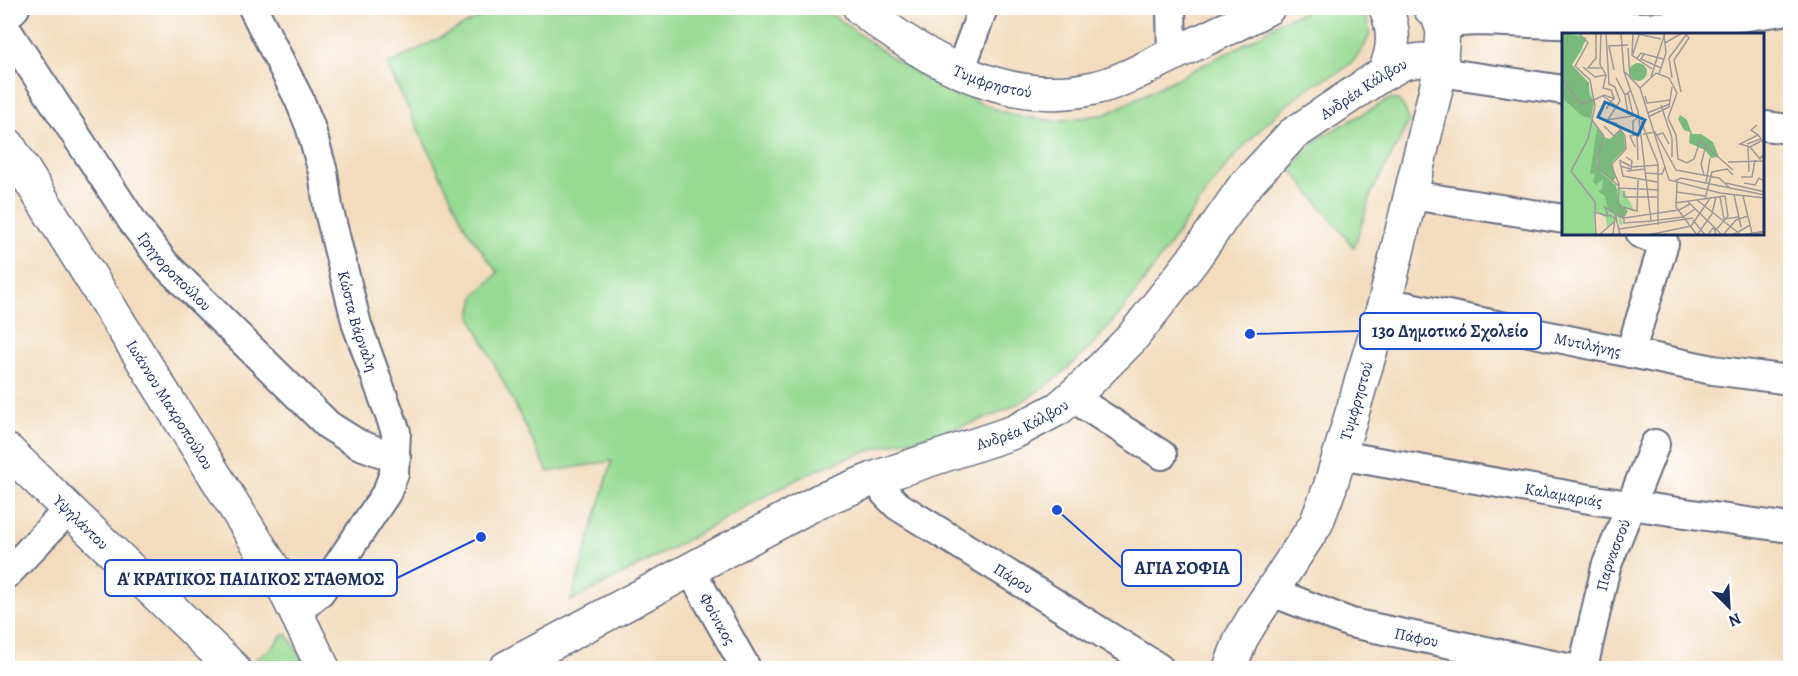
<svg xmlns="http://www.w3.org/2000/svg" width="1798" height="676" font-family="Alegreya,serif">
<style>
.green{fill:#97da92;stroke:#598478;stroke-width:1.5}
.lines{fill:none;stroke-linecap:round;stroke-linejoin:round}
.minor-casing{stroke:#676c80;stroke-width:32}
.tertiary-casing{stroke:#676c80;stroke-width:36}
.secondary-casing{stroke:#676c80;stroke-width:36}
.minor{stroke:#fff;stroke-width:28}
.tertiary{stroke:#fff;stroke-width:33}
.secondary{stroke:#fff;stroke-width:33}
.labels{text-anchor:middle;stroke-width:5;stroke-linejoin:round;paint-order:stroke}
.street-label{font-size:16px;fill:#1b2f5e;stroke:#fff}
.inset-road{fill:none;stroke:#9d9798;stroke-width:1.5}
.view{fill:#1f6fb2;fill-opacity:0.15;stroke:#1f6fb2;stroke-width:3}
.inset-edge{fill:none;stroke:#1b2f5e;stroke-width:3}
.leader{fill:none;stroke:#1d4ed8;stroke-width:2}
.callout-dot{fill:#1d4ed8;stroke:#fff;stroke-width:2}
.callout{fill:#fff;stroke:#1d4ed8;stroke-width:2}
.callout-label{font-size:18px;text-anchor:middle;font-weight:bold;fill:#1b2f5e}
</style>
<rect width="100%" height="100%" fill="#fff"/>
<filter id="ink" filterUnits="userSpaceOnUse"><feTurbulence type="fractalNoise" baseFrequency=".0167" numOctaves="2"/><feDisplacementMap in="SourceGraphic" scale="12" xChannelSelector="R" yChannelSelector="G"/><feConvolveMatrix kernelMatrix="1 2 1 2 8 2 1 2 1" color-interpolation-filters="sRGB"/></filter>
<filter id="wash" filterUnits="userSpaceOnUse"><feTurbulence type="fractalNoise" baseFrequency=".008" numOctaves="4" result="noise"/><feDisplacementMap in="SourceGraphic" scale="24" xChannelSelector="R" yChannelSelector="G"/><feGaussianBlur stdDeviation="1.35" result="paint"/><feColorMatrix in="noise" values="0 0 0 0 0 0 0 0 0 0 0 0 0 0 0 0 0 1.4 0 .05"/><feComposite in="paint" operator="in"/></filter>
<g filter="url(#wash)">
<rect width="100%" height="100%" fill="#f3dcbe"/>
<path class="green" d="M498,8H823L895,60L937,85L1000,111L1022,117L1056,121L1106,114L1229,52L1255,38L1282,20L1315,8H1353L1366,18L1370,32C1365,50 1352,65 1336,74C1328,78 1320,80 1313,85C1291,100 1270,119 1252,138C1181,211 1140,310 1061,374C1043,389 1022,403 1001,412C947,436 886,441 831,464C789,481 749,505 710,527C664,553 618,577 571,601L612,461L548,472L471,317L475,296L498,273L467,230L387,65Z
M1388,100H1398C1405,107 1407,112 1409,122L1372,192L1354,248L1291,169L1317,139Z
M287,634L308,668H295L267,661L257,663L255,660L274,646L281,636Z"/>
</g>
<g filter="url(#ink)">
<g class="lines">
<defs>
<g id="minor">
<path id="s1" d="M253,8L299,99L310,126L323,172L328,207L357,325L396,432L394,473L387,492L320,592L296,612"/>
<path d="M1171,8L1172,55"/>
<path d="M8,15L15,8"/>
<path d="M1442,27L1458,22L1480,21L1637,27L1678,26L1790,10"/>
<path id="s2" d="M8,32L135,225L165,264L328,425L358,444L396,458"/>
<path d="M960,71L983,8"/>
<path d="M1440,72L1564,90"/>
<path d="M1764,126L1790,129"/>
<path d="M1411,195L1564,219"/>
<path id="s3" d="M1385,302L1713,370L1790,380"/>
<path d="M1630,353L1664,243L1641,234"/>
<path d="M1072,397L1162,455"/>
<path id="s4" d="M1339,455L1595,500L1790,528"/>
<path id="s5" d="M878,477L885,493L898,506L1159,668"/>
<path id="s6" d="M690,569L746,668"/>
<path d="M8,573L67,511"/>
<path id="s7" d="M1270,591L1351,623L1567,668"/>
<path id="s8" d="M1583,668L1606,567L1655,444"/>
</g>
<g id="tertiary">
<path id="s9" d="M860,8C925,60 1008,108 1094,88C1121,82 1145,68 1170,56C1203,40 1236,25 1268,8"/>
<path d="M1384,73C1395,49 1395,32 1386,8"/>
<path id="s10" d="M8,451L233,668"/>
<path id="s11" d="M506,668L819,501L878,477L1014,432L1059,408L1083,387L1131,339L1192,261L1243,188L1292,135L1378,77L1403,63L1421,60L1442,62"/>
<path id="s12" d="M1230,668L1241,639L1253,619L1316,524L1330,487L1385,302L1440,72L1443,31L1438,16L1430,8"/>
</g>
<g id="secondary">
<path id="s13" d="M8,145L278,576L323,668"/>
</g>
</defs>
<use href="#minor" class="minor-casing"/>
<use href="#tertiary" class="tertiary-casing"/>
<use href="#secondary" class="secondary-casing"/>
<use href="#minor" class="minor"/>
<use href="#tertiary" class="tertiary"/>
<use href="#secondary" class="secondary"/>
</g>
</g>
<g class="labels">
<g class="street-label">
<text dy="6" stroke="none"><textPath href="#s9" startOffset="153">Τυμφρηστού</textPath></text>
<text dy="6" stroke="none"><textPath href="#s11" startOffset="1058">Ανδρέα Κάλβου</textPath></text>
<text dy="6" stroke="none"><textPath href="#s2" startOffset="292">Γρηγοροπούλου</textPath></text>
<text dy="6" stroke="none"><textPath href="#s1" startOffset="332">Κώστα Βάρναλη</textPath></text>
<text dy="6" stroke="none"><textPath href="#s3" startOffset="207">Μυτιλήνης</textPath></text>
<text dy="6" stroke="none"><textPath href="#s12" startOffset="298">Τυμφρηστού</textPath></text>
<text dy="6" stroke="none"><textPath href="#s13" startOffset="306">Ιωάννου Μακροπούλου</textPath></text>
<text dy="6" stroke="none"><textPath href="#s11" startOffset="572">Ανδρέα Κάλβου</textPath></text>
<text dy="6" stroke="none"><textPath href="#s4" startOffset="228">Καλαμαριάς</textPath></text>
<text dy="6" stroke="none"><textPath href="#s10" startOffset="102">Υψηλάντου</textPath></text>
<text dy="6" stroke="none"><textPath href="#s8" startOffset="117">Παρνασσού</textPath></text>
<text dy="6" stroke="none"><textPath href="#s5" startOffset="172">Πάρου</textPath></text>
<text dy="6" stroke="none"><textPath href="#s6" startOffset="57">Φοίνικος</textPath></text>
<text dy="6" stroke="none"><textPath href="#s7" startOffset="154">Πάφου</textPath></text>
</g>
</g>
<g transform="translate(1562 33)">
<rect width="202" height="202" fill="#f3dcbe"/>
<path d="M0,0L19,2L21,16L10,32L26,50L32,70L30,85L41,103L50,129V153L62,158L71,175V179L65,175L58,185L61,190L58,193L56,184L45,194L44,185L32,177L33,201L0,202Z" fill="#97da92"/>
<path d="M0,0L25,5L10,32L27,50V62L32,68L29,85L20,83L0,65ZM67 39a9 9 0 1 1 18 0a9 9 0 1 1-18 0ZM118,82L125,87L130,101H139L151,109L157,124L149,125L143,117L127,110L128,99L122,97L116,86ZM35,95L41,102V112L42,104L48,106L58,97L62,100L63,116L50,129L54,144L51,148L38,138L35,119V130L39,140L54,152L56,169L66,178L62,185L46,177L43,163L36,158L40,156L41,146L34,152L31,149L33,140L28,141Z" fill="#79ba7c"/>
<path class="inset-road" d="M17,0L26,10L13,33L28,47L33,73L26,106L9,138L33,169V188M34,0V25L26,35H40M39,0L38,31L44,42L41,55L49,57L52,65L44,76M44,0L47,51L53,54L58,68L45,88M59,0L62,39L76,78L89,188L121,184L133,176M71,0L70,22L90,36M71,0L99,6M103,10L120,0M66,15L68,44M71,21L77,2M82,21L79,26L99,35M75,25L79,20L101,26M21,34L33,44L43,42M52,37L47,13L66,12M63,39L78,55L107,147L158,160L203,165M97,41L104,20L102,1M89,44L103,0M54,45L63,62L68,58M107,45L115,60L106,85L114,102L116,126L125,130L132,126L138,108L171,137M110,45L107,25L124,2M0,46L19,71L32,66M78,55L94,40L107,45M119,59L112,27L127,5L123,0M66,60L71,82M63,62L66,82M41,63L56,74M83,63L85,70L109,67M32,67L42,62L53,66M99,72L110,105V124M85,80L108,71M86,84L107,74L110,54M30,87L42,103M45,87L76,82M79,88L96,131V192M45,89L54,90L63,103L64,116L49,132L57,151L56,167L62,186M195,92L189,97L196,102L178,111L188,114L203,106M42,93L52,103L58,97M81,101L93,99L114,137L157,145L169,156M71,102V88L75,85M75,102L76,127M95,102L101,100L107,111M42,103L36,122L37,136L57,153M185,111L199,106L196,102M186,113L187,139M73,114L68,103L75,102M188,114L198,126L201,122M57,127L70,134L96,132M58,129L61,143L95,149M166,129L203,128M58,133L69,136L70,128L64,124M65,138L83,136M83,140L100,141L103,134M142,142L139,131L144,112M179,144H190L193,127M113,148L119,145L203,162M115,149L114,174L135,202M144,150L148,125M164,150L203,159M182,150L193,152L197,145L203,149M57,155L97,157M62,158V164H95M114,159L143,163M172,162L179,194M181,163L190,200M158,164L162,186L177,184M143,166L150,139L165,136L171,142M135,167L179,202M125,168L152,194L154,202M113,170L163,163M61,174L75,178L76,147M32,179L46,183L43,174L62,186M53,180L58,202M47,182L53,185L51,202M33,184L34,202M62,185L117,177L128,171M62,186V190L89,188M131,187L143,202M57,196L131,185M153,198L166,183L163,163M147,200L152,194L160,202M37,202L53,188M86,202L129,193L149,164M135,202L150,181L154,164M161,202L174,187L186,183M171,202L188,192M180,202L203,198M183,202L203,199"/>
<path class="view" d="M43,69L83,87L76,102L36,84Z"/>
<rect width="202" height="202" class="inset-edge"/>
</g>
<path class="leader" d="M1250 334L1360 331M1057 510L1122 568M481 537L397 578"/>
<g class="callout-dot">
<circle cx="1250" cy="334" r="6"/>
<circle cx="1057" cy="510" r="6"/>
<circle cx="481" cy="537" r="6"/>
</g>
<g class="callout">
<rect x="1360" y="313" width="181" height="36" rx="6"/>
<rect x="1122" y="550" width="119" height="36" rx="6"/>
<rect x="105" y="560" width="292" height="36" rx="6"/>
</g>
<g class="callout-label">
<text x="1450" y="337">13ο Δημοτικό Σχολείο</text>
<text x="1182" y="574">ΑΓΙΑ ΣΟΦΙΑ</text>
<text x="251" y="585">Α' ΚΡΑΤΙΚΟΣ ΠΑΙΔΙΚΟΣ ΣΤΑΘΜΟΣ</text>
</g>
<rect width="1798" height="676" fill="none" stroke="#fff" stroke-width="30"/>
<g transform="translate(1729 607) rotate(156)" stroke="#ffffff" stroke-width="4.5" paint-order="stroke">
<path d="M0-4.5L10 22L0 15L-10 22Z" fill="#1b2f5e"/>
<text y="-9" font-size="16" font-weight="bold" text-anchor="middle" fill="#1b2f5e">N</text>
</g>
</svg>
